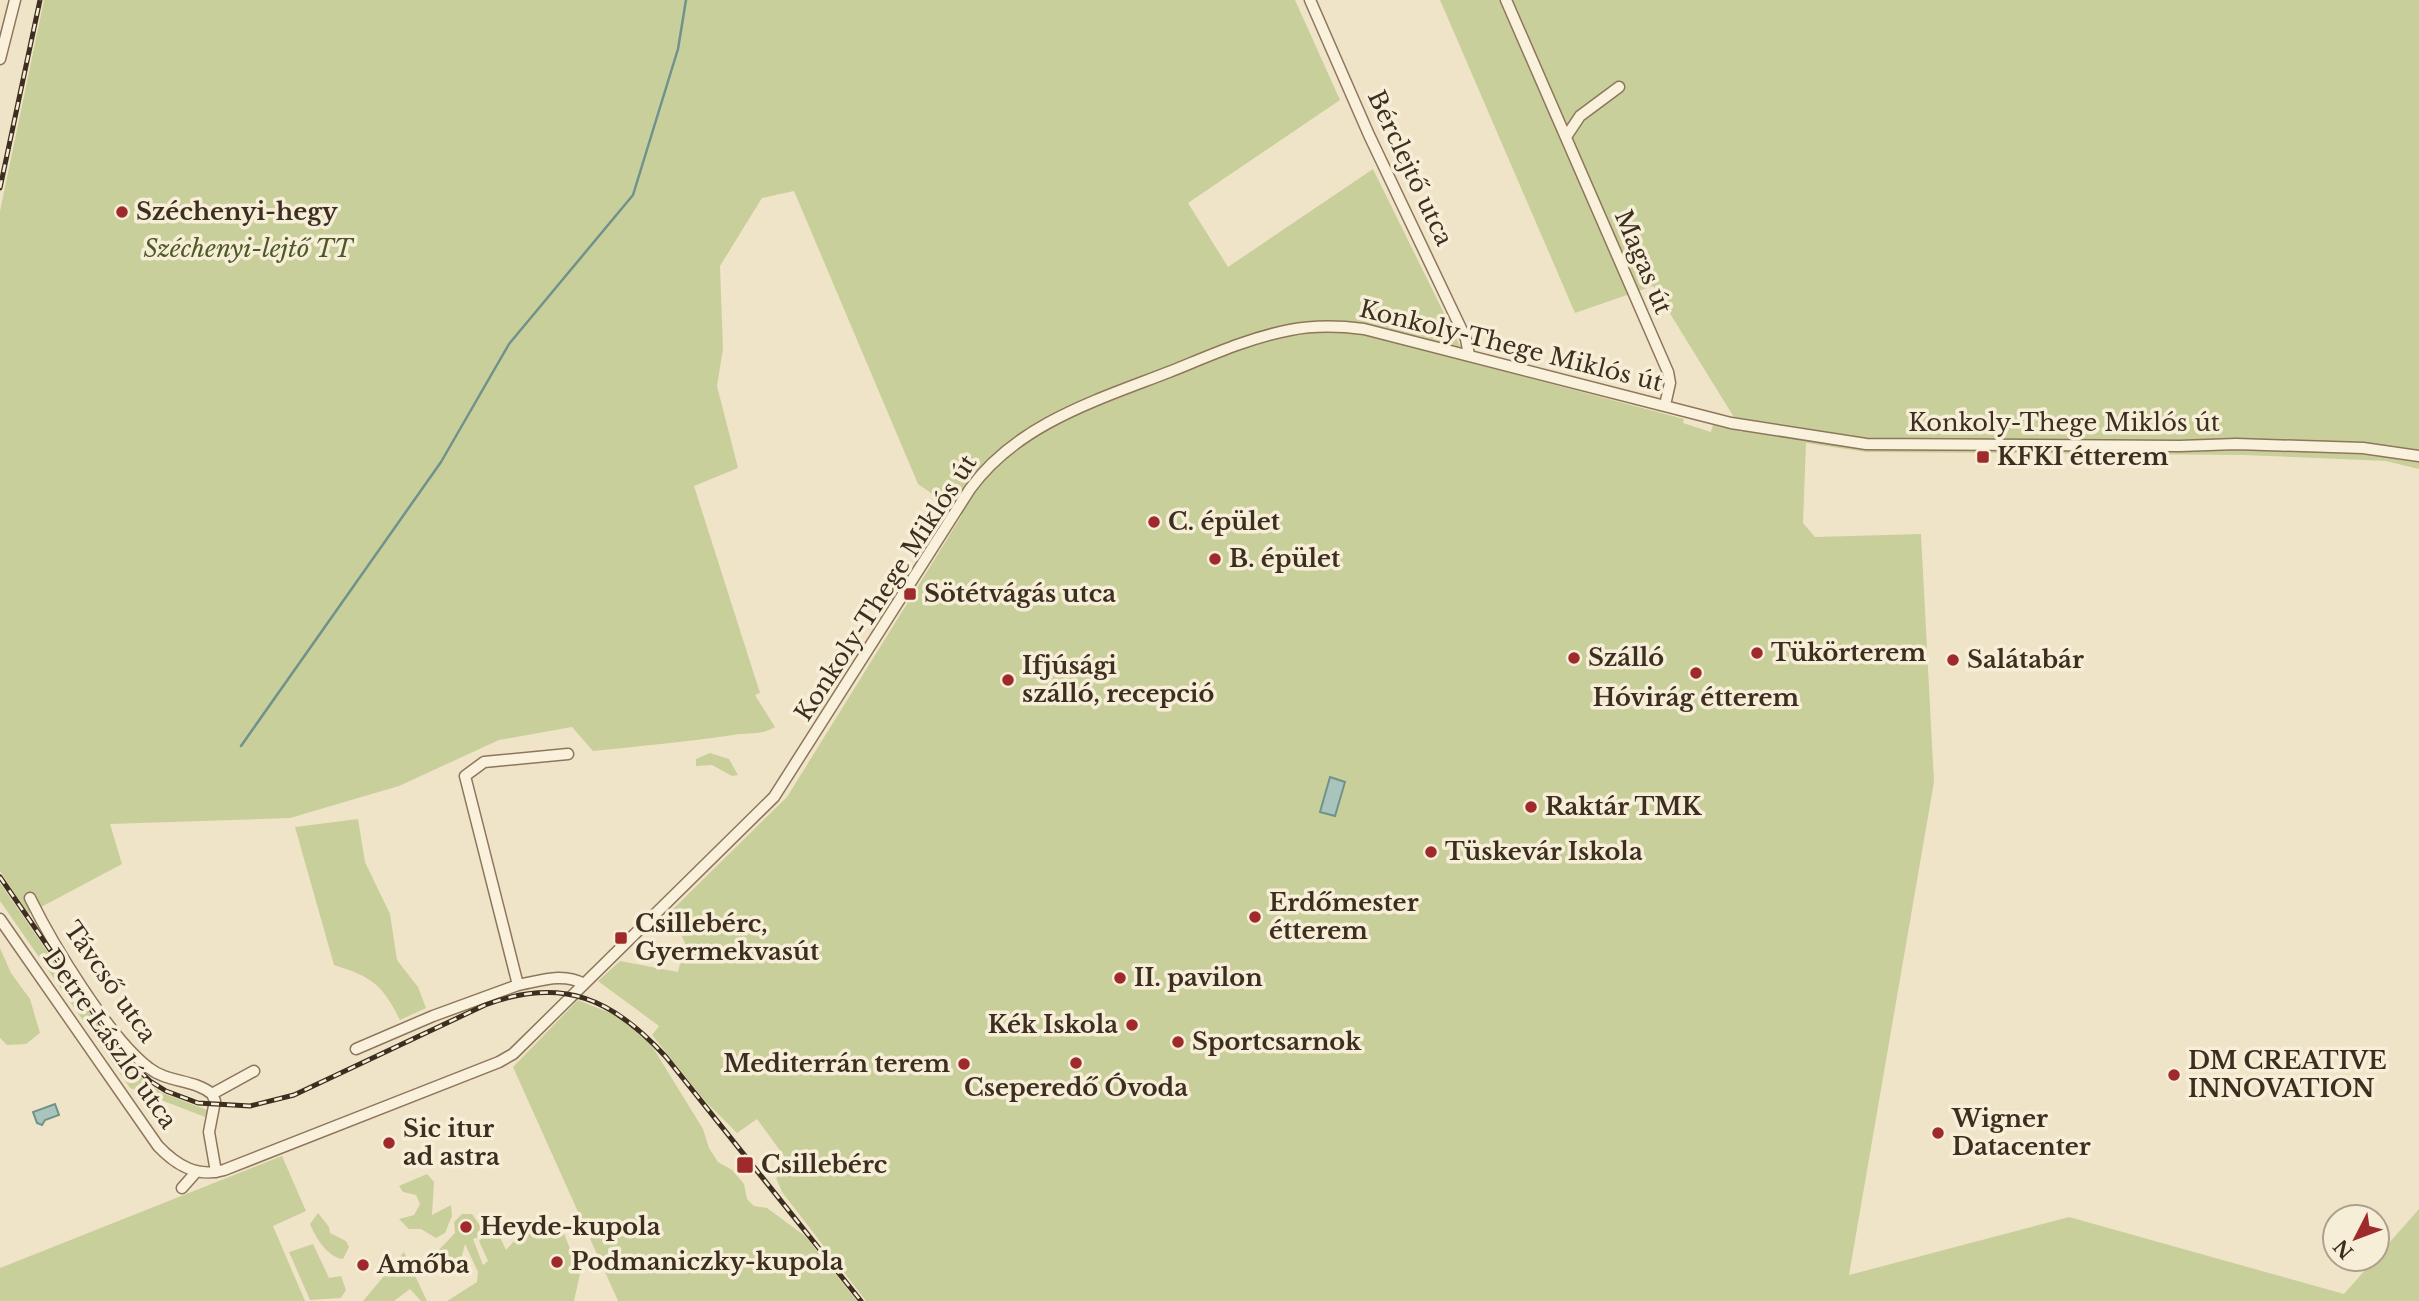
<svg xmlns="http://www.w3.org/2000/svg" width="2419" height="1301" font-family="'Libre Baskerville',serif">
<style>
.green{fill:#c9cf9b}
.water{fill:#a9c4bc;stroke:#6f938a;stroke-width:2}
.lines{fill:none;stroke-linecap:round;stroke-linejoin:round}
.stream{stroke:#6f938a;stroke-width:2.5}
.minor-casing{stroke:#8d765c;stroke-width:13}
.minor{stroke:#faf1dc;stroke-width:10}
.rail-casing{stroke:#3d2e20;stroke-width:5}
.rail{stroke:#f7eed8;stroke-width:2.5;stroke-dasharray:8;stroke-linecap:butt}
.poi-dot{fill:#9e2a2b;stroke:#f7eed8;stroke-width:2.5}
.labels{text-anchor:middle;stroke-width:7;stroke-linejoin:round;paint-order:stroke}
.street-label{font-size:24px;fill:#3d2e20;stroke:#f7eed8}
.poi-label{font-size:24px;font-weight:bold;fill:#3d2e20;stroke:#f7eed8;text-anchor:start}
.park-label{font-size:24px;font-style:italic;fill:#4d5a26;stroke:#f7eed8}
</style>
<rect width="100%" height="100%" fill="#f0e4c8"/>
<path class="green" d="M44,0H1295L1340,100L1188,203L1228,267L1373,169L1468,362L1684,419L1683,423L1711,432L1713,425L1743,432L1653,286L1575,313L1440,0H2419V469L2386,461L2244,455L1866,452L1806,443L1803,523L1815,537L1921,534L1934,782L1849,1275L2069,1217L2344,1294L2419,1209V1301H866L782,1192L776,1178L784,1171V1156L757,1119L737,1133L705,1101L652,1035L659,1026L598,981L620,961L678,972L685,943L670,912L787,797L962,515L918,484L794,191L762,198L720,266L723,349L717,386L738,468L694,486L760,693L755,695L775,727C760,736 750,732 733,735C687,742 640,746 593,751L572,727L499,740L399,786L290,818L110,824L122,864L28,914L0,871V211Z
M710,753L729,759L738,775L732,776L712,765L696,766V759Z
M358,819L365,862L390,914L397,960L418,987L426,1008L400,1020C382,984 372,977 334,965L295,827Z
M0,883L123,1061L160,1092L207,1110L205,1117L130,1088L0,901Z
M0,948L11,973L30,999L40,1033L26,1044L7,1045L0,1038Z
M578,1000L618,1016L652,1046L703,1129L709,1148L718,1162L732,1170L744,1184L747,1199L754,1206L767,1208L805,1236L857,1301H618L513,1067Z
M282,1156L306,1211L273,1226L305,1301H0V1268Z
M427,1174L434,1182L432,1215L451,1205L452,1216L445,1233L436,1238L421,1229H409L399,1219L414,1215L420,1204L416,1195L403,1192L399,1186Z
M318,1213L329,1227L330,1233L346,1241L349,1247L343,1259C327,1257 316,1238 310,1224Z
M462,1214H472L482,1229L481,1236L473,1239L483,1265L488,1261L479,1241L488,1231L498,1233L506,1250L516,1239L546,1226L563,1231L580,1274L574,1301H447L477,1282L478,1272L465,1244L461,1260L453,1268L446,1266L442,1274L435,1270L433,1256L455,1233L454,1222Z
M313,1244L329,1278L341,1276L346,1290L341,1298L310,1300L289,1252Z
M404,1252L427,1301H421L410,1289L394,1301H363Z"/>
<path class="water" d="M1330,777L1345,782L1335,816L1320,812Z
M55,1104L59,1115L45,1120L42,1125L37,1123L33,1112Z"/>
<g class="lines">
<path class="stream" d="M241,746L441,462L509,344L633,195L678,49L686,0"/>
<defs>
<path id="minor" d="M1310,0L1369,135L1466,339L1469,355
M1506,0L1668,372L1670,383L1665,405
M0,59L15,0
M1566,137L1580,116L1619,87
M568,754L484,762L465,776L518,985C540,981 563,972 584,984
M30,898C52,943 109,1038 149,1068C168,1083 194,1079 212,1094L215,1101L209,1132L216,1172
M0,919L158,1146C176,1165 197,1178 224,1170L499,1062L513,1054L774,797L970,489C1017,424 1097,400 1169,372C1209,356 1248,338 1290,330C1315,325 1340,326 1364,329L1731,423L1866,444L2180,446L2236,444L2363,448L2419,456
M356,1049L433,1016L518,985
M212,1094L254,1071
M182,1188L197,1171"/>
</defs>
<use href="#minor" class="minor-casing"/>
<use href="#minor" class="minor"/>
<defs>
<path id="rail" d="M0,188L40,0
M0,877L121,1053L150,1081L166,1091L198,1103L250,1106L294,1095L485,1005C563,976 613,999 666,1057L861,1301"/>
</defs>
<use href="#rail" class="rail-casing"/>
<use href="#rail" class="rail"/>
</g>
<g class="poi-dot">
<circle cx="122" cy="212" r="7"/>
<rect x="1976" y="450" width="14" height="14" rx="3.5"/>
<circle cx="1154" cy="522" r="7"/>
<circle cx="1215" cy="559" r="7"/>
<rect x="903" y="587" width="14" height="14" rx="3.5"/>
<circle cx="1757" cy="653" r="7"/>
<circle cx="1574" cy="658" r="7"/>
<circle cx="1953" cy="660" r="7"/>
<circle cx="1696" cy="673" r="7"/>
<circle cx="1008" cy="680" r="7"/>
<circle cx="1531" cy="807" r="7"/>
<circle cx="1431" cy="852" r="7"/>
<circle cx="1255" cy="917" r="7"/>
<rect x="614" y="931" width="14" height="14" rx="3.5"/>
<circle cx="1120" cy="978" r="7"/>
<circle cx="1132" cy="1025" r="7"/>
<circle cx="1178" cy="1042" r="7"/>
<circle cx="1076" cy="1063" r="7"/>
<circle cx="964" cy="1064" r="7"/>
<circle cx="2174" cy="1075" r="7"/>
<circle cx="1938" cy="1133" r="7"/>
<circle cx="389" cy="1143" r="7"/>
<rect x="736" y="1156" width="18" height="18" rx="3.5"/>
<circle cx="466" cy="1227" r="7"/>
<circle cx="557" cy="1262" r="7"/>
<circle cx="363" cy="1265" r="7"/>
</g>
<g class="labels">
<g class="street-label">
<text transform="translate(1410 168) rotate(65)" y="8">Bérclejtő utca</text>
<text transform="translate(1643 262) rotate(67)" y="8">Magas út</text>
<text transform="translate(1511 346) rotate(14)" y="8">Konkoly-Thege Miklós út</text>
<text x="2064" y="431">Konkoly-Thege Miklós út</text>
<text transform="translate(886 588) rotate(-57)" y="8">Konkoly-Thege Miklós út</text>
<text transform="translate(110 982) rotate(55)" y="8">Távcső utca</text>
<text transform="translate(110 1039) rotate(55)" y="8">Detre László utca</text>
</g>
<g class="poi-label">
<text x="136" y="220">Széchenyi-hegy</text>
<text x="1997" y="465">KFKI étterem</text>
<text x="1168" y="530">C. épület</text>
<text x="1229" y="567">B. épület</text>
<text x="924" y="602">Sötétvágás utca</text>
<text x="1771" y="661">Tükörterem</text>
<text x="1588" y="666">Szálló</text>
<text x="1967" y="668">Salátabár</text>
<text x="1022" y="674">Ifjúsági<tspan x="1022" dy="28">szálló, recepció</tspan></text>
<text x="1696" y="706" text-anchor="middle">Hóvirág étterem</text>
<text x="1545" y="815">Raktár TMK</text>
<text x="1445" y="860">Tüskevár Iskola</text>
<text x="1269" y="911">Erdőmester<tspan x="1269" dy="28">étterem</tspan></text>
<text x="635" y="932">Csillebérc,<tspan x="635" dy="28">Gyermekvasút</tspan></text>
<text x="1134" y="986">II. pavilon</text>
<text x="1118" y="1033" text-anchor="end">Kék Iskola</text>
<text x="1192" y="1050">Sportcsarnok</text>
<text x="2188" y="1069">DM CREATIVE<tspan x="2188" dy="28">INNOVATION</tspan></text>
<text x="950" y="1072" text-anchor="end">Mediterrán terem</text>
<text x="1076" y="1096" text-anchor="middle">Cseperedő Óvoda</text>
<text x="1952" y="1127">Wigner<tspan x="1952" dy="28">Datacenter</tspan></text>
<text x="403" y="1137">Sic itur<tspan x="403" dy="28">ad astra</tspan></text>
<text x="761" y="1173">Csillebérc</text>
<text x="480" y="1235">Heyde-kupola</text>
<text x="571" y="1270">Podmaniczky-kupola</text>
<text x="377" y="1273">Amőba</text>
</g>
<g class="park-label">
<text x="248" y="257">Széchenyi-lejtő TT</text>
</g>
</g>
<g transform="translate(2356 1238) rotate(228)"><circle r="33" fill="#f7eed8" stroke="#ada18e" stroke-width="2"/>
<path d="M0-5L12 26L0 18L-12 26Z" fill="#9e2a2b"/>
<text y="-10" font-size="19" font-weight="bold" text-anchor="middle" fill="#3d2e20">N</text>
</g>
</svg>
